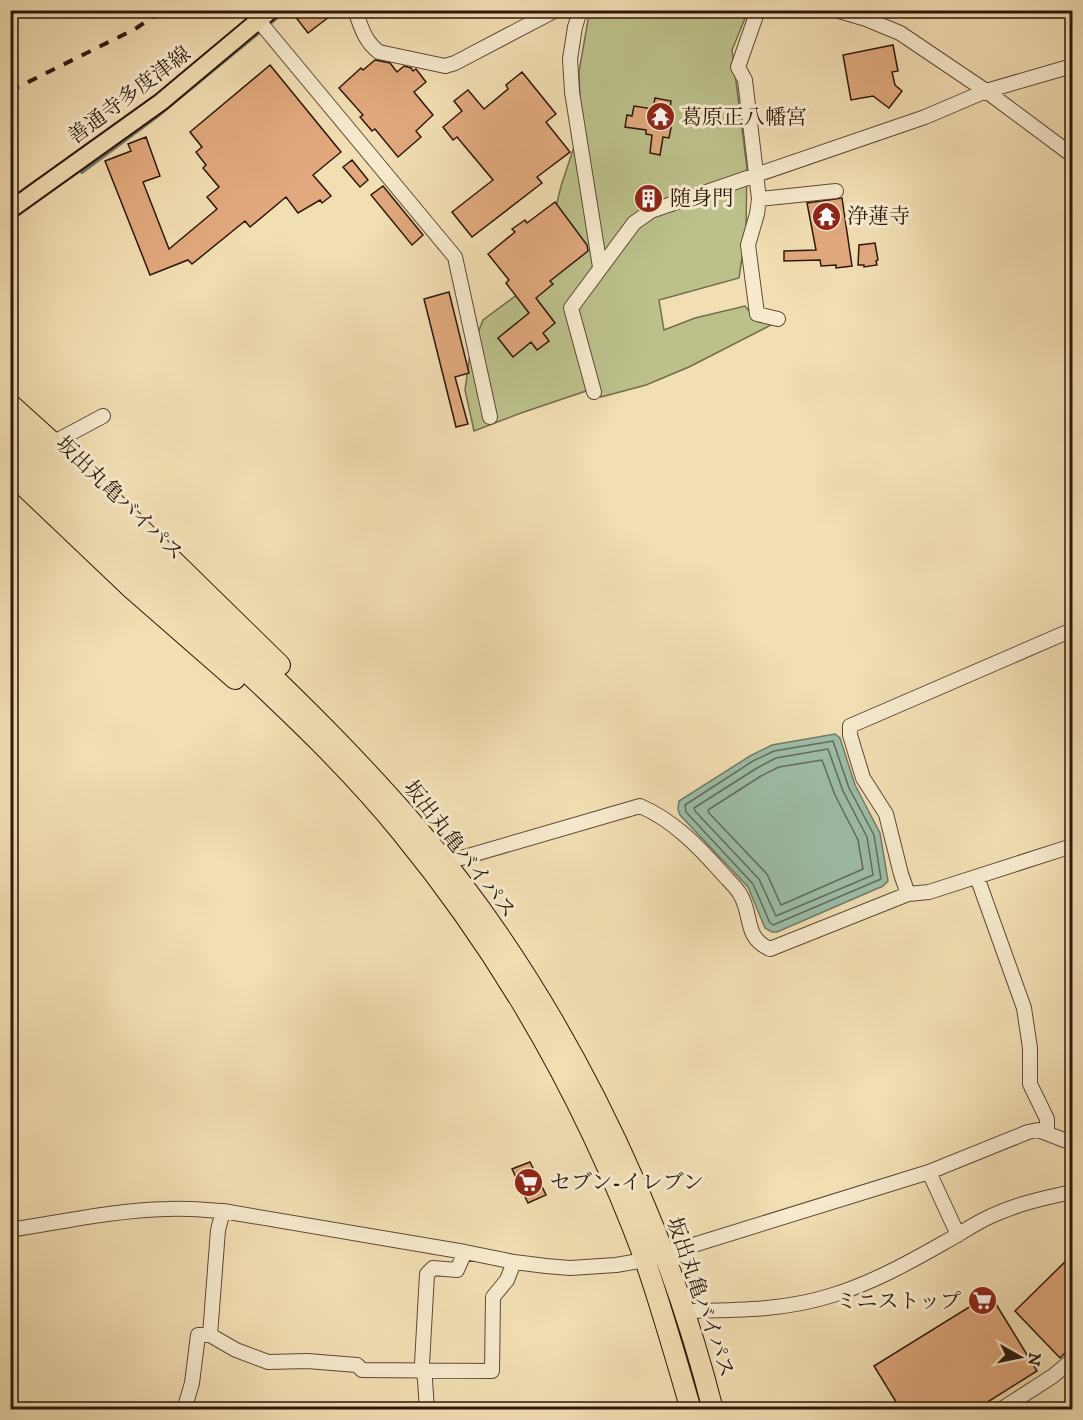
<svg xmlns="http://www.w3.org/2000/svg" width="1083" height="1420" font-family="'IM FELL DW Pica','Noto Serif JP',serif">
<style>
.green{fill:#bcc18b;stroke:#746c4c;stroke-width:1.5}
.water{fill:#9cbda7;stroke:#707b69;stroke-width:1.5}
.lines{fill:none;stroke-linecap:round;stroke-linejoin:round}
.shore{stroke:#646a5a;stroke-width:1.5}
.stream{stroke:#707b69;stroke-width:4}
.building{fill:#e1a97d;stroke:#2d170c;stroke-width:1.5}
.minor-casing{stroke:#5e4936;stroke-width:16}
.major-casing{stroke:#2d170c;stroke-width:20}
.highway-casing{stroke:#2d170c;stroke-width:22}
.minor{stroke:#f7eace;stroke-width:14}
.major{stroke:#f2deb3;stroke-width:16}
.highway{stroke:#f2deb3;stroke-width:20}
.rail{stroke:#2d170c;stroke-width:4;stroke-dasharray:10 10;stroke-linecap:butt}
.labels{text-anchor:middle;stroke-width:6;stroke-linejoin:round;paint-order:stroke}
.street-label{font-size:21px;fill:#2d170c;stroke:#f7eace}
.poi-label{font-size:21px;fill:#2d170c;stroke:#f7eace;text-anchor:start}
</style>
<rect width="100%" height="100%" fill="#f2deb3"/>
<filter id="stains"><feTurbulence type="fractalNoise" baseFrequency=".00333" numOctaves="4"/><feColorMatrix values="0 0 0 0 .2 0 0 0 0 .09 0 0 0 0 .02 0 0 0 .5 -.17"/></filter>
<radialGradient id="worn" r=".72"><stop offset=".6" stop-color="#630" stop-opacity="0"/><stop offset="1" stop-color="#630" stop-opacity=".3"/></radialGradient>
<path class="green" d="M602,10L748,11L732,50L747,168L746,230L739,278L659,300L664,330L695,318L745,306L755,318L773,324L689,367L646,385L601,397L578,317L588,389L586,391L521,413L474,431L465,390L470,353L483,320L533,283L546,248L561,186L581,126L579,72L589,14Z"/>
<path class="water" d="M835,734L840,738L855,785L880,833L888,881L883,886L777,932H772L765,928L748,887L680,815L678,809L679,801L750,756L772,745Z"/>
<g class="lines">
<path class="shore" d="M833,741L849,788L874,835L881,879L773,925L770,923L753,884L686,812L685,805L753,761L774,751Z
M828,749L843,791L867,837L873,875L776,916L759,879L695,811L694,808L757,768L776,758Z
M822,760L835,795L858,840L863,869L781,905L767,874L709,813L708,810L761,776L779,767Z"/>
<path class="stream" d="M82,172L156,117L286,10"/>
</g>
<path class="building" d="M301,10H338L308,33L294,15Z
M893,45L898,71L892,72L895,85L902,91L889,108L873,96L851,100L843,55Z
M375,60L390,63L397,72L404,66L411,68L413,71L416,69L426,82L414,92L433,115L416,131L421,137L398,157L375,129L372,131L360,117L363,115L339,88L361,68L363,70Z
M270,65L341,152L313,175L331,196L322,203L320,200L298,213L286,197L250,227L245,221L192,264L188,260L150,275L105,161L131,151L128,144L146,137L160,176L143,182L169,249L217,209L207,197L219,187L203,168L206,165L196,152L202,147L190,132Z
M522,72L556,114L546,122L570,152L537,177L542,183L472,237L452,212L493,180L457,137L453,140L443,127L462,111L454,101L468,90L484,109L508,89L506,85Z
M655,98L671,101L668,122L672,123L669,138L663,137L660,155L650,153L652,135L646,134V130L625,127L627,115L632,116L634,106L653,109Z
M352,160L368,180L360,187L343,167Z
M383,186L423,235L412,245L371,195Z
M642,192L657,194L656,200L647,203L640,202Z
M842,198L852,266L836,268V265L821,266L820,260L784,261V251L816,250L807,203Z
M555,202L587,245L588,251L550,281L553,284L536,298L555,323L543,333L549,341L537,350L531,342L513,357L498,338L529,313L506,283L509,280L488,254L515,232L512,229L525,220L527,223Z
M875,243L878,260L876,261L877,265L864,267V265H858L859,245Z
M449,292L469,373L455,377L468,424L456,427L424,299Z
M530,1162L546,1195L528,1203L512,1169Z
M1072,1255V1346L1060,1358L1015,1311Z
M987,1296H991L1037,1371L975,1410H901L874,1366Z"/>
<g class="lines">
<defs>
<path id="minor" d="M355,10C361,27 365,42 379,52L445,66L455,63L556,10
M582,10L579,14L575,27L570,59L572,92L600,267
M758,10L738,67L745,80L759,199L757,214L748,245L757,314L778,319
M836,10L866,19L900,33L986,91L1072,155
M259,21L455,257L490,417
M759,199L836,191
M594,392L571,308L634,223L651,211L925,117L986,91L1072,66
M47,443L60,439L103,416
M444,863L640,806C673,820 698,846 722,873C728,880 736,887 740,894C753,915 743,937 770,949L908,894L929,892L1072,846
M977,877L1024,1008L1030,1048V1084L1047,1119V1133
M908,894L901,874L886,814L863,778L850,735V726L1072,630
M929,1172L958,1235
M10,1230C62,1222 115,1210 167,1209C186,1208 205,1210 223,1211L465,1252L514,1262L546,1266L570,1268L616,1265L645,1260L929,1172L1028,1132L1038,1130L1072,1143
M683,1311C735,1310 783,1311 833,1295C872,1283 910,1262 945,1242C960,1234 974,1224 989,1217C1016,1204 1044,1198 1072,1192
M210,1335L218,1230L223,1211
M184,1410L192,1383L198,1335H210L236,1350L268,1362L307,1361L357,1365L362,1370L492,1371L493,1297L507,1280L514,1262
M427,1410L425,1380L422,1364L427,1274L433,1268L457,1270L465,1252
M1000,1410L1053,1376L1072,1360"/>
<path id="major" d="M10,210L161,102L271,10"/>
<path id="highway" d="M10,404L51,441L280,665
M10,427C75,488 139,549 203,610C275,678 346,746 411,821C553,985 660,1200 713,1410
M10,451C79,516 148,580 217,644C281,704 347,765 402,833C506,960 588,1106 645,1260C662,1309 676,1359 691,1410
M10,473L132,589L235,679"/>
</defs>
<use href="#minor" class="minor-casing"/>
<use href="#major" class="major-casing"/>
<use href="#highway" class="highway-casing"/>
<use href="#minor" class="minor"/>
<use href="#major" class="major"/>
<use href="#highway" class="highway"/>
<path class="rail" d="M10,91L135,29L163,10"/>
</g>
<defs>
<symbol id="temple-disc" viewBox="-11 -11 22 22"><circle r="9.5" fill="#8f2418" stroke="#f7eace"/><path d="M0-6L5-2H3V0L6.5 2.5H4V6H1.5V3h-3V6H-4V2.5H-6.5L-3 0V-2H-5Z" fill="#fff"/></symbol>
<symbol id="building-disc" viewBox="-11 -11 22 22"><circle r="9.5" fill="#8f2418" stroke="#f7eace"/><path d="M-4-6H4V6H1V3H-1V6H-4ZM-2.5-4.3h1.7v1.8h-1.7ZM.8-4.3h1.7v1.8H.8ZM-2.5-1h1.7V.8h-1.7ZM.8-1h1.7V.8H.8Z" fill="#fff"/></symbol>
<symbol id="supermarket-disc" viewBox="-11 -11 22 22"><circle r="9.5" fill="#8f2418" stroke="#f7eace"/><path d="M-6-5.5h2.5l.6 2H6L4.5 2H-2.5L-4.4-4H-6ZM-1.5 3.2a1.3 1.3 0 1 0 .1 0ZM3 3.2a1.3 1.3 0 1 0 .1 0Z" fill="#fff"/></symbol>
</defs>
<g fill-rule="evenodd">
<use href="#temple-disc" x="644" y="100" width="33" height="33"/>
<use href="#building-disc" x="632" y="182" width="33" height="33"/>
<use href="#temple-disc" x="810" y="200" width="33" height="33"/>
<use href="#supermarket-disc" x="512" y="1166" width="33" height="33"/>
<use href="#supermarket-disc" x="966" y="1284" width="33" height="33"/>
</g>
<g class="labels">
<g class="street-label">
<text transform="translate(129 95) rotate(-37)" y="7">善通寺多度津線</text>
<text transform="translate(120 498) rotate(44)" y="7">坂出丸亀バイパス</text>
<text transform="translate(460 849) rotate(52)" y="7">坂出丸亀バイパス</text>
<text transform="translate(701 1297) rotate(71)" y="7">坂出丸亀バイパス</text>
</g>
<g class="poi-label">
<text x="681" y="124">葛原正八幡宮</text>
<text x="670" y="205">随身門</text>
<text x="847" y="223">浄蓮寺</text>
<text x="550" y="1189">セブン-イレブン</text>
<text x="961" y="1308" text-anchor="end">ミニストップ</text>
</g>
</g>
<rect width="1083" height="1420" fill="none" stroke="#f2deb3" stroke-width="36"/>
<rect x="12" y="12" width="1059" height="1396" fill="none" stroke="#2d170c" stroke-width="3"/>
<rect x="18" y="18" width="1047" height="1384" fill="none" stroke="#2d170c" stroke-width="1.5"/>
<g transform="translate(1020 1357) rotate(99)" stroke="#f7eace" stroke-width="4.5" paint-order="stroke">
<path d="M0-4.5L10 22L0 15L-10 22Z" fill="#2d170c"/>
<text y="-9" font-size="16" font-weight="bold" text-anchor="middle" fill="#2d170c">N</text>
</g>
<rect width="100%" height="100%" filter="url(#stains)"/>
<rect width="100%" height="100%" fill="url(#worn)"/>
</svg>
